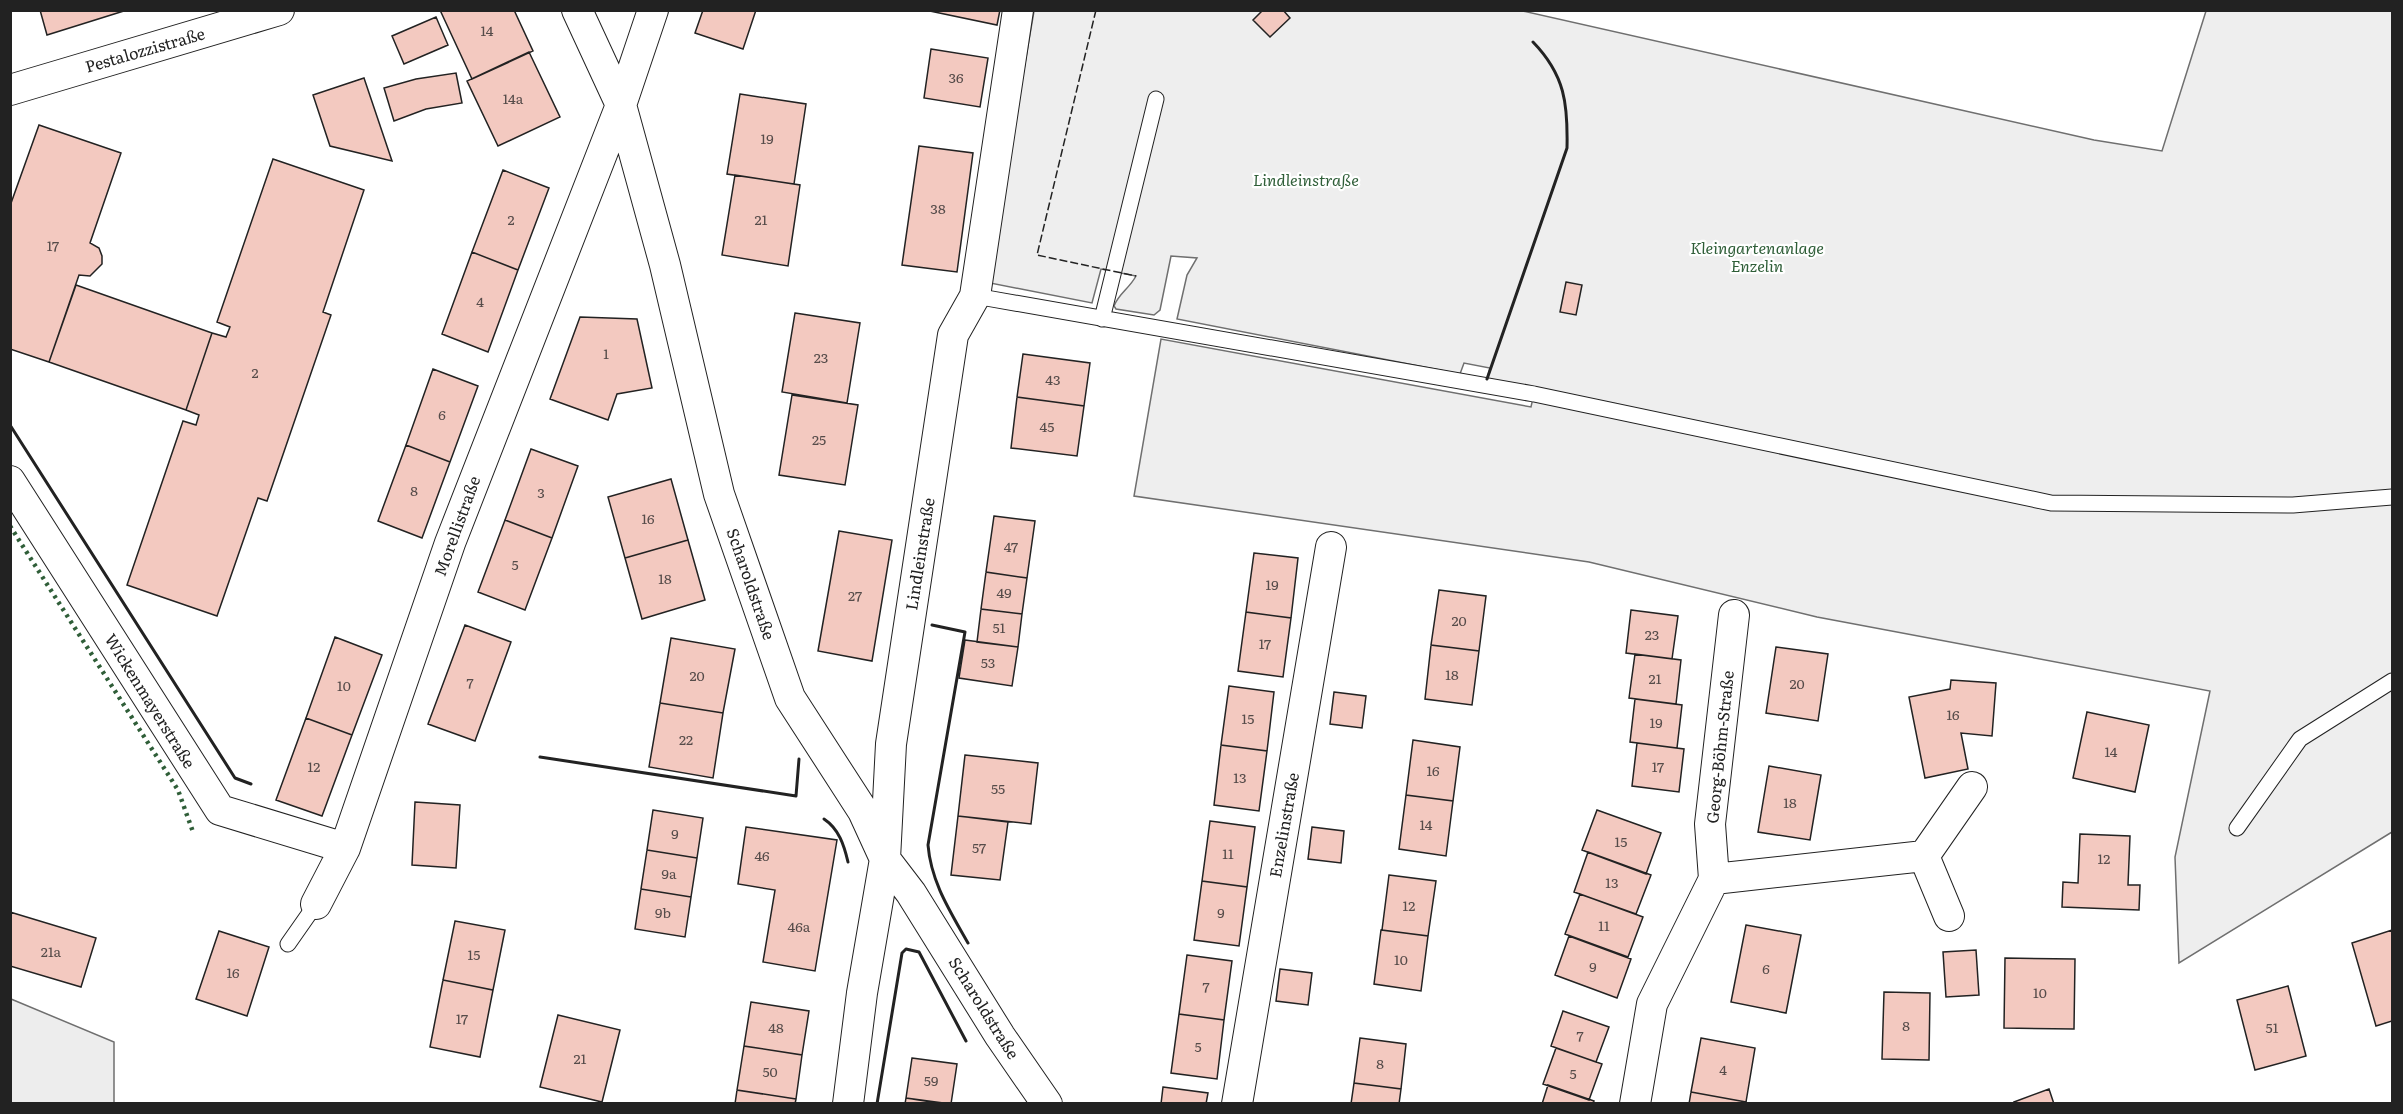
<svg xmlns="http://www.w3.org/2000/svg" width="2403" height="1114" font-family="Literata,serif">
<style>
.green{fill:#eee;stroke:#6f6f6f;stroke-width:1.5}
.parking{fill:#ededed;stroke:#6f6f6f;stroke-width:1.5}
.building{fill:#f3c9c0;stroke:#222;stroke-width:1.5}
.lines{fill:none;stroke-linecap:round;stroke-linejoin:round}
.lane-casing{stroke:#222;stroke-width:17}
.street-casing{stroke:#222;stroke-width:32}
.lane{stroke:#fff;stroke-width:15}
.street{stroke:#fff;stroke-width:30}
.hedge{stroke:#2f5e38;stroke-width:4.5;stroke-dasharray:3 4.5;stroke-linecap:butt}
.fence{stroke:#222;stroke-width:1.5;stroke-dasharray:8 3;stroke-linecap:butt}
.wall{stroke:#222;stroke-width:3}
.labels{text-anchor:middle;stroke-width:4.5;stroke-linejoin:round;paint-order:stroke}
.number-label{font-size:14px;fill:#564c4a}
.street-label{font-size:16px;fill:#222;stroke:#fff}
.park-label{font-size:16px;font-style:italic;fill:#2f5e38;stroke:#fff}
</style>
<rect width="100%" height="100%" fill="#fff"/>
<path class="green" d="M1034,11H1523L2094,140L2162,151L2206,11H2392V832L2179,963L2175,857L2210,691L1817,617L1589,562L1134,496L1161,339L1531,407L1535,389L1487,379L1490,368L1464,363L1460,374L1177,319L1187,275L1197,258L1171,256L1160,310L1154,315L1116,309L1114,306C1119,293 1129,289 1136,276L1101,269L1092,303L990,283L993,249Z"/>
<path class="parking" d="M11,999L114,1042V1103H11Z"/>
<path class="building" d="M40,10H127L47,35Z
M440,10H514L533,51L472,79Z
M703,10H756L743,49L695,33Z
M925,10H1000L997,25Z
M1263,10H1283L1290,18L1270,37L1253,20Z
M436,17L448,45L404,64L392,36Z
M931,49L988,58L980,107L924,98Z
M529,52L560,117L498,146L467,81Z
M456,73L462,103L426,109L394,121L384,88L416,79Z
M364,78L392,161L330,146L313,95Z
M740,94L806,104L794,184L727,174Z
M39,125L121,153L90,243L99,248L102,256V264L90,276L79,275L49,362L10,349V206Z
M919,146L973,153L957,272L902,265Z
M273,159L364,190L323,312L331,315L267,501L258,498L217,616L127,585L183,421L196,425L199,415L186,410L212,333L226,337L230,327L217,322Z
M503,170L549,188L518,270L472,252Z
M735,175L800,185L788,266L722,255Z
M472,252L518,270L488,352L442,334Z
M1566,282L1582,285L1576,315L1560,312Z
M76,285L212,333L186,410L49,362Z
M795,313L860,323L847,403L782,392Z
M580,317L637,319L652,388L617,394L608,420L550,399Z
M1023,354L1090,363L1084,406L1017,397Z
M433,369L478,386L450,462L406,445Z
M792,395L858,405L845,485L779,475Z
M1017,397L1084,406L1077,456L1011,448Z
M406,445L450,462L422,538L378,521Z
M531,449L578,466L552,538L505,520Z
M671,479L688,540L625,558L608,497Z
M994,516L1035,521L1027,578L986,572Z
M505,520L552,538L525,610L478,592Z
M839,531L892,540L872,661L818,651Z
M688,540L705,600L642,619L625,558Z
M1254,553L1298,558L1291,618L1246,612Z
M986,572L1027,578L1022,614L981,609Z
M1439,590L1486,596L1479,651L1431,645Z
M981,609L1022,614L1018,647L977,642Z
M1631,610L1678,616L1672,659L1626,653Z
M1246,612L1291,618L1283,677L1238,671Z
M465,625L511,642L475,741L428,724Z
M335,637L382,655L352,735L306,718Z
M671,638L735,649L723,713L660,703Z
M965,640L1018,647L1012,686L959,678Z
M1431,645L1479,651L1472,705L1425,699Z
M1776,647L1828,654L1818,721L1766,713Z
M1635,654L1681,660L1676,704L1629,698Z
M1951,680L1996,683L1992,736L1961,733L1968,769L1925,778L1909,697L1950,689Z
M1229,686L1274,692L1267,751L1221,745Z
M1334,692L1366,696L1362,728L1330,724Z
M1635,699L1682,705L1677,748L1630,742Z
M660,703L723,713L713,778L649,767Z
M2087,712L2149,725L2135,792L2073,778Z
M306,718L352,735L322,816L276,800Z
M1413,740L1460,747L1453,801L1406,795Z
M1637,743L1684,749L1679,792L1632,786Z
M1221,745L1267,751L1259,811L1214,805Z
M965,755L1038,763L1031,824L958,816Z
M1769,766L1821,775L1810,840L1758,832Z
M1406,795L1453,801L1446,856L1399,849Z
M415,802L460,805L456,868L412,865Z
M653,810L703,818L697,858L647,850Z
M1597,810L1661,833L1646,874L1582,850Z
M958,816L1008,822L1000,880L951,875Z
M1210,821L1255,827L1247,887L1202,881Z
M746,827L837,840L815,971L763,962L775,890L738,884Z
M1312,827L1344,831L1341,863L1308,859Z
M2080,834L2130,836L2128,885H2140L2139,910L2062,907L2063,882L2078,883Z
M647,850L697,858L691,897L641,889Z
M1588,852L1651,875L1636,914L1574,892Z
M1389,875L1436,881L1428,936L1382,930Z
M1202,881L1247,887L1239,946L1194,940Z
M641,889L691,897L685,937L635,929Z
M1580,894L1643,917L1628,957L1565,934Z
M10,912L96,938L81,987L10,966Z
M455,921L505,930L493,990L443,980Z
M1746,925L1801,935L1786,1013L1731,1002Z
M1381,930L1428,936L1421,991L1374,984Z
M2392,930V1021L2376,1026L2352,943Z
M219,931L269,947L247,1016L196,999Z
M1569,936L1631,959L1617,998L1555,975Z
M1976,950L1979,995L1946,997L1943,952Z
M1187,955L1232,961L1224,1020L1179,1014Z
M2005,958L2075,959L2074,1029L2004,1028Z
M1280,969L1312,973L1308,1005L1276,1001Z
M443,980L493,990L480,1057L430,1047Z
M2288,986L2306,1056L2255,1070L2237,1000Z
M1884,992L1930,993L1929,1060L1882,1059Z
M751,1002L809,1011L802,1055L744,1046Z
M1563,1011L1609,1027L1596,1062L1551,1046Z
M1179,1014L1224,1020L1217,1079L1171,1073Z
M558,1015L620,1030L602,1102L540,1087Z
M1360,1038L1406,1044L1401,1089L1354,1083Z
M1701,1038L1755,1048L1746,1102L1691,1092Z
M744,1046L802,1055L796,1099L737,1090Z
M1556,1048L1602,1064L1589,1100L1543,1084Z
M912,1058L957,1064L951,1104L906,1098Z
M1354,1083L1401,1089L1399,1104H1351Z
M1548,1085L1594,1101L1593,1104H1542Z
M1163,1087L1208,1093L1206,1104H1161Z
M2049,1089L2054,1104H2015L2014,1102Z
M737,1090L796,1099L795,1104H735Z
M1691,1092L1746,1102L1745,1104H1689Z
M906,1098L944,1104H905Z"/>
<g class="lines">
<defs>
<path id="lane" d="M975,296L1534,394L2051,503L2293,505L2392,497
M1102,319L1156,99
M2237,828L2300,739L2392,681
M288,944L316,904"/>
<path id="street" d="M577,10L621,105L665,265L719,494L790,698L863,811L885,859L911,893L1000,1036L1047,1104
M10,90L279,10
M10,481L220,810L345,848
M1924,856L1949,916
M1714,879L1924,856L1972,787
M316,904L345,848L450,543L621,105L653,10
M848,1104L862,993L885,859L891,744L953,335L975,296L1018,10
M1237,1104L1331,547
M1635,1104L1652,1004L1714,879L1710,824L1734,615"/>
</defs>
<use href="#lane" class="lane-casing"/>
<use href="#street" class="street-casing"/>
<use href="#lane" class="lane"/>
<use href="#street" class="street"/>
<path class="hedge" d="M10,526L178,790L193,832"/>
<path class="fence" d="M1096,10L1037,255L1136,276"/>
<path class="wall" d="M1487,379L1567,148C1568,104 1565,75 1533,42
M10,425L235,778L251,784
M932,625L965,632L928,845C931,882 950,911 968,943
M540,757L796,796L799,759
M824,819C839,829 844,845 848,862
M877,1104L902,953L906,949L919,952L966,1041"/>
</g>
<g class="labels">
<g class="number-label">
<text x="487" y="36">14</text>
<text x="956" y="83">36</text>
<text x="513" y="104">14a</text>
<text x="767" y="144">19</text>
<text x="938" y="214">38</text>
<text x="511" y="225">2</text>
<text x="761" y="225">21</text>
<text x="53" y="251">17</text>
<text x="480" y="307">4</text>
<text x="606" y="359">1</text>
<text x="821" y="363">23</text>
<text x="255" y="378">2</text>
<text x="1053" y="385">43</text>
<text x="442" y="420">6</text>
<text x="1047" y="432">45</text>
<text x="819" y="445">25</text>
<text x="414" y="496">8</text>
<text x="541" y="498">3</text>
<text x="648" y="524">16</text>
<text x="1011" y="552">47</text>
<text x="515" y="570">5</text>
<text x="665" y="584">18</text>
<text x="1272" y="590">19</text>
<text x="1004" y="598">49</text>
<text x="855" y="601">27</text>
<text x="1459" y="626">20</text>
<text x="999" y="633">51</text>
<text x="1652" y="640">23</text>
<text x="1265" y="649">17</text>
<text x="988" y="668">53</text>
<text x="1452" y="680">18</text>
<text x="697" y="681">20</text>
<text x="1655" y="684">21</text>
<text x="470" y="688">7</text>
<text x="1797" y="689">20</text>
<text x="344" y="691">10</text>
<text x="1953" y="720">16</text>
<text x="1248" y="724">15</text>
<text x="1656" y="728">19</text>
<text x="686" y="745">22</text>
<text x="2111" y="757">14</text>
<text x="314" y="772">12</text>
<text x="1658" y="772">17</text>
<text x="1433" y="776">16</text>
<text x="1240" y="783">13</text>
<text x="998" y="794">55</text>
<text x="1790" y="808">18</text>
<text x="1426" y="830">14</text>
<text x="675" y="839">9</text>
<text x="1621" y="847">15</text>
<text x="979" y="853">57</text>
<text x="1228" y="859">11</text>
<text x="762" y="861">46</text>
<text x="2104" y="864">12</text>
<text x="669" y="879">9a</text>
<text x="1612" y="888">13</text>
<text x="1409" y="911">12</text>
<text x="663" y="918">9b</text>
<text x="1221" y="918">9</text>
<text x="1604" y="931">11</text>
<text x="799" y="932">46a</text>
<text x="51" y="957">21a</text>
<text x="474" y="960">15</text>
<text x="1401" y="965">10</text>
<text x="1593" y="972">9</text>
<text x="1766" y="974">6</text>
<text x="233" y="978">16</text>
<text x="1206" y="992">7</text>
<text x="2040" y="998">10</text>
<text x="462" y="1024">17</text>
<text x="1906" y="1031">8</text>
<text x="776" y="1033">48</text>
<text x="2272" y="1033">51</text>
<text x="1580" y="1041">7</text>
<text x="1198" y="1052">5</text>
<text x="580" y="1064">21</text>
<text x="1380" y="1069">8</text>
<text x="1723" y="1075">4</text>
<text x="770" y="1077">50</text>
<text x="1573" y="1079">5</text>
<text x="931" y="1086">59</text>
</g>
<g class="street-label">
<text transform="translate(145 50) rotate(-16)" y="6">Pestalozzistraße</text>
<text transform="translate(457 526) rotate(-70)" y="6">Morellistraße</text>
<text transform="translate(920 554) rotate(-81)" y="6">Lindleinstraße</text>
<text transform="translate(751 584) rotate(71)" y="6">Scharoldstraße</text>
<text transform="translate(150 701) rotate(58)" y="6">Wickenmayerstraße</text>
<text transform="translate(1720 747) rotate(-84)" y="6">Georg-Böhm-Straße</text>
<text transform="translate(1284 825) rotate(-80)" y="6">Enzelinstraße</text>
<text transform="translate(984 1008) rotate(58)" y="6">Scharoldstraße</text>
</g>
<g class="park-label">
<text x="1306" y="186">Lindleinstraße</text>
<text x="1757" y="254">Kleingartenanlage<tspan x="1757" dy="18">Enzelin</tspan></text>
</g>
</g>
<rect width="2403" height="1114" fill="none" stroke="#222222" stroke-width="24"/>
</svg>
